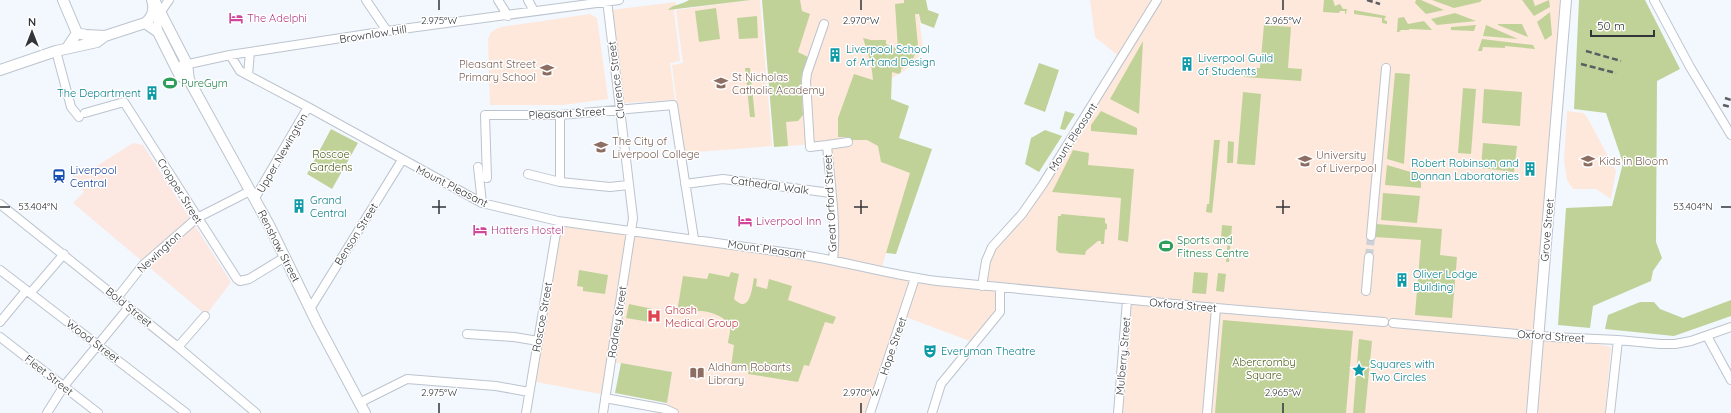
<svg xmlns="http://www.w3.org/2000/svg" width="1731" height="413" font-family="Quicksand,sans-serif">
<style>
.industrial{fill:#fce8e1}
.education{fill:#fee8db}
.green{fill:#c1d299}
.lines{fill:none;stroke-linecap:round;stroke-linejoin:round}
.minor-tunnel{stroke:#ccd0d7;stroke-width:8;stroke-dasharray:8 4;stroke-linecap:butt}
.minor-casing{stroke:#bcc4ce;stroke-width:10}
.major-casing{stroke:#bcc4ce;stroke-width:12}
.minor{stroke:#fff;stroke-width:8}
.major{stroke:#fff;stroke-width:10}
.rail{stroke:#5b5e63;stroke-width:2.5;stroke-dasharray:6 3;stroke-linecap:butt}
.minor-bridge-casing{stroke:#bcc4ce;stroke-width:10;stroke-linecap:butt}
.minor-bridge{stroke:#fff;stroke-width:8}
.ticks{fill:none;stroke:#323539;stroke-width:1.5}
.labels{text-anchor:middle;stroke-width:3;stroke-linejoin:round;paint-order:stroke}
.hotel-label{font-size:11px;fill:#b23c85;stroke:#fff;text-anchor:start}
.street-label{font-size:11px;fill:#323539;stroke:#fff}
.culture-label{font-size:11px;fill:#0d838f;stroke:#fff;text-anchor:start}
.education-label{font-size:11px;fill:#785e54;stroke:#fff;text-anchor:start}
.leisure-label{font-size:11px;fill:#27864d;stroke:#fff;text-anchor:start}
.park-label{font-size:11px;fill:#4b5b18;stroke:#fff}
.transit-label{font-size:11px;fill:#164399;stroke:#fff;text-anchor:start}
.health-label{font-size:11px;fill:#be3a42;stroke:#fff;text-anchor:start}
.ticks-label{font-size:10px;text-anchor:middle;fill:#323539;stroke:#fff;stroke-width:3;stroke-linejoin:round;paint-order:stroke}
</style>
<rect width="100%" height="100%" fill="#f3f7fe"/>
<path class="industrial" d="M133,143L143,145L231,282L206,315L73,203L84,192L72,175L75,172L81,176Z"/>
<path class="education" d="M751,0H760L772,146L683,153L672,65L683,63L676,10Z
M762,0H917L923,48L915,64L892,78L891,99L881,162L911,173L881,270L982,286L986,261L1022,214L1121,58L1095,37L1090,0H1561L1539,336L1569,338L1611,347L1605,413H1118L1127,300L1001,288L1000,312L975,343L903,316L870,413H665L672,372L611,362L606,395L531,381L558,221L834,259L827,143L774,147Z
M676,2L674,11L680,61L670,63L675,100L624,103L611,10Z
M590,14L597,18L608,99L563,105H490L488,40L490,34L494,30L501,27Z
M1567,111L1583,113L1587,117L1616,171L1611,199L1596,189H1573L1567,180L1564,161Z"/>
<path class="green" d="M689,0H751L668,10C673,4 682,5 689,0Z
M762,0H800L802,11L810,14L798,52L808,57L801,78L803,115L798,121L786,122L788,146L774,147Z
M904,0H926L928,10L939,14L934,28L921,23L919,14H915L918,46L911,64L901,69V72L899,74L892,72L891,99L909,106L899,138L932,149L896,254L886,253L910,173L881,162L878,146L867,140H850L849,137H838V118L854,74L873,80L871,63L863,38L871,40H886V44L898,49L895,4L904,3Z
M1324,0H1333L1335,6L1340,4L1343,9H1347L1346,14H1345V11H1340L1339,13L1323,12Z
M1416,0H1421L1444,10L1426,14L1415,3Z
M1432,0H1482L1480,2L1454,8Z
M1522,0H1533L1535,6L1549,0L1550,7L1534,16Z
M1579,0H1645L1680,69L1657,81L1656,242L1662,258L1653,271L1651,281L1593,306L1590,328L1558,325L1566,208L1612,206L1623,163L1606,113L1574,109Z
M716,8L720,39L699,42L695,11Z
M1354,10L1386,16L1384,20L1387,21V24L1382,23V18L1354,14Z
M1550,12L1552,35L1545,40L1537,22Z
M1455,13L1476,21L1437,25L1431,19Z
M757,16L758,38L739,39L737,18Z
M1404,17L1408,24L1424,21L1432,30L1409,29V30H1401L1399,32H1397L1398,18Z
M1498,24H1522L1528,37L1498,25Z
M1264,25L1291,27L1288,68L1302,69L1301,81L1244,77L1245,68H1260Z
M1476,25L1474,31L1451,30V27Z
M1486,25L1518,39L1483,36Z
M1482,39L1533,45L1535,49L1505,46V48L1483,47L1482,51H1478Z
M1143,41L1139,114L1110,99Z
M1039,63L1059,70L1045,112L1024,104Z
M745,68H750L755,117H750Z
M1395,73L1410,74L1404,164L1387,159Z
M1463,88L1476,89L1471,154L1458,153Z
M1484,89L1522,92L1520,126L1482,123Z
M1243,92L1261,94L1255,165L1237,164Z
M1065,111L1075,114L1065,130L1060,129Z
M1101,111L1137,128V135L1091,131V125Z
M331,129L358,143L332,189L307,174Z
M1045,130L1062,136L1039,172L1025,164L1031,138Z
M1214,140H1220L1212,213L1206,212L1207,204H1209Z
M1228,141L1234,142L1233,163H1227Z
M1483,143L1517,146L1514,172L1481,168Z
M1073,150L1089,153L1088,165L1134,169L1128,242L1118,240L1121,198L1052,192Z
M1387,165L1421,175V188L1385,185Z
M1383,193L1420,196L1417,223L1381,220Z
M1061,214L1105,218V223L1107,224V229L1105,230L1104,244H1101V241H1098L1086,251L1085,255L1059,253L1056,250L1058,216H1061Z
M1376,224L1442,229L1440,255L1457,257L1452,318L1415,315L1421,240L1375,237Z
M1222,225L1232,226L1229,262H1226L1228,239L1221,238Z
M579,270L608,275L605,294L583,291V287L577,286Z
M731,272L739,274L734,299C750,315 752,288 754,278L757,279L756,286L767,289L769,279L792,286L788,300L836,317L833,324L825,322L809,366L804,365L798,382L748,374L749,370L731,367L734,345L728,343C728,339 731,332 730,327C727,315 698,306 689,314L677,312L683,276L707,279L709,273L729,277Z
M1194,272L1208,273L1206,294L1192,293Z
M1218,273L1226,274L1224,292L1216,291Z
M1731,300V316L1674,336L1605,329L1608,315L1640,302H1654L1660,309L1683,318Z
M629,304L653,309L650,322L626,318Z
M1223,320L1353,331L1346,413H1215Z
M1359,339L1372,341L1365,413H1353Z
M621,363L672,372L667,403L615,393Z"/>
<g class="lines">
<path class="minor-tunnel" d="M1369,257L1371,236"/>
<defs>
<path id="minor" d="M366,0L387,31
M498,0L508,16
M528,0L534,11
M1654,0L1690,67L1731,135
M824,24L807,73L806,81L810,147L827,145
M158,32C156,18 161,11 169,0
M56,51L71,107L79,117
M230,55L240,71L308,107L482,203L558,221L797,254C844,261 890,275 937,281L1216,308L1384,322
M175,67L230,55L387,31L619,0
M248,75L250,52
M85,113L124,102L237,279L240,281L249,279L285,257
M560,115V182L610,187L628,185
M478,167L482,203
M528,174L560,182
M487,178L485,115H560L673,105L694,239
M685,184L723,179L831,193
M255,198L308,107
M0,204L178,347L256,413
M197,218L250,191
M1371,236L1386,68
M833,260C837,222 830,182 827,145L848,142
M0,270L186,413
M982,286L986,261L992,247L1022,214L1043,184L1157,0
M33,290L64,254
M1366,291L1369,257
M117,298L143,265
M310,309L402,160
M0,322L24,293
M1393,323L1552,337L1618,340L1660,344H1675L1691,341L1731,327
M467,334L514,337L538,341
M1707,336L1731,380
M0,337L98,413
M178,347L205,316
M605,398L665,409L674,413
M359,403L407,379L496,386L529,392
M47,413L64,386L129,307
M526,413L558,221
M603,413L633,218L607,0
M870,413L915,278
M932,413L941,384L1000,312V288
M1118,413L1127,300
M1207,413L1216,308
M1610,413L1618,340"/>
<path id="major" d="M63,0L77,33L67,48
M154,0L187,64L189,80L269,225L318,325L365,413
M145,23L158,32L180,76L189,80
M77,33L86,35L105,36
M0,70L56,51L97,42L105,36L145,23C153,17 155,9 152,0
M1532,413L1566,0"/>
</defs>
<use href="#minor" class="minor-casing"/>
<use href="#major" class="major-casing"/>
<use href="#minor" class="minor"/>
<use href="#major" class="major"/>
<path class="rail" d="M1367,0L1380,4
M1586,51L1621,61
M1581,64L1616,73
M1725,98L1731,100
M1723,105L1731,107"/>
<defs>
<path id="minor-bridge" d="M143,265L197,218"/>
</defs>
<use href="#minor-bridge" class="minor-bridge-casing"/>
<use href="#minor-bridge" class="minor-bridge"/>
</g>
<path class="ticks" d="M439,0V10M861,0V10M1283,0V10M439,200V214M861,200V214M1283,200V214M0,207H10M432,207H446M854,207H868M1276,207H1290M1721,207H1731M439,403V413M861,403V413M1283,403V413"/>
<defs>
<symbol id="hotel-bare" viewBox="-9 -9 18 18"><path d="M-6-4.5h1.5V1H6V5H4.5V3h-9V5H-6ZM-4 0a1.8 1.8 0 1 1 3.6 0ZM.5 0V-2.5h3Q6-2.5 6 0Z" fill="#d1479c" stroke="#fff" stroke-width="2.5" paint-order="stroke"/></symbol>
<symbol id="building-bare" viewBox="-9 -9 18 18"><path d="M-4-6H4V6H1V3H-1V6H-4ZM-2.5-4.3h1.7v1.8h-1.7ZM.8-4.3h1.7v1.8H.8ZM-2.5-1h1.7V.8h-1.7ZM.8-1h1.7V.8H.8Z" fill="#0f9aa8" stroke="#fff" stroke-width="2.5" paint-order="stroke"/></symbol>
<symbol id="school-bare" viewBox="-9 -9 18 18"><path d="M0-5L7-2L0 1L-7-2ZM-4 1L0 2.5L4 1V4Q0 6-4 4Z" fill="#8d6e63" stroke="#fff" stroke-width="2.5" paint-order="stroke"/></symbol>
<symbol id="stadium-bare" viewBox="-9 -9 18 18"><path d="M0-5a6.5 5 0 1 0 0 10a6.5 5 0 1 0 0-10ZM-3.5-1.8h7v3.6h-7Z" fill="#2e9e5b" stroke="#fff" stroke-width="2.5" paint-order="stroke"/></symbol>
<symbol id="university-bare" viewBox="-9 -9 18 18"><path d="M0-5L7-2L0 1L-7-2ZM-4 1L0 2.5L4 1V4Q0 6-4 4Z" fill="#8d6e63" stroke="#fff" stroke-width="2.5" paint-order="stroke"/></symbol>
<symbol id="station-bare" viewBox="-9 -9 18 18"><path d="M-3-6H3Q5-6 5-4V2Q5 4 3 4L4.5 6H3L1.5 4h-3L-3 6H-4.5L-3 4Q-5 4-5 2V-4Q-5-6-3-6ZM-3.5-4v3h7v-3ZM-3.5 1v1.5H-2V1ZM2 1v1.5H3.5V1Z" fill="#1a4fb4" stroke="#fff" stroke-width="2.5" paint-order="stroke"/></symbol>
<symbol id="hospital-bare" viewBox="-9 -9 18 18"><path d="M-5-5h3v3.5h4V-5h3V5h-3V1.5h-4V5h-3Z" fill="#e0444e" stroke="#fff" stroke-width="2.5" paint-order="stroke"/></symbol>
<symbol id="theatre-bare" viewBox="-9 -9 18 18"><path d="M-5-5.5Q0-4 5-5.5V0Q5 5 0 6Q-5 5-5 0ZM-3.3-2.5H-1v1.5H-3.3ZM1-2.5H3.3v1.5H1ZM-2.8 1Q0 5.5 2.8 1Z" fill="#0f9aa8" stroke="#fff" stroke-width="2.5" paint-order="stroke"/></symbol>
<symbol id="sight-bare" viewBox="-9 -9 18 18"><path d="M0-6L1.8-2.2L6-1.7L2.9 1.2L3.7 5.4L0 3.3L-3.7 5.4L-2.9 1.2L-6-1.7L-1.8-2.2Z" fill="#0f9aa8" stroke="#fff" stroke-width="2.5" paint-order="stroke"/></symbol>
<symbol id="library-bare" viewBox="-9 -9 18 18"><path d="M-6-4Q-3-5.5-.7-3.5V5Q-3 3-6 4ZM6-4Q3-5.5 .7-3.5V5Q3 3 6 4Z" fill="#8d6e63" stroke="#fff" stroke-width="2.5" paint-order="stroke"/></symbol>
</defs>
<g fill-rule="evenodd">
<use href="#hotel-bare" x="226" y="8" width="20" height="20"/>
<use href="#building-bare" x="825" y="45" width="20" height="20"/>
<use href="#building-bare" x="1177" y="54" width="20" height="20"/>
<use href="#school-bare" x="537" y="60" width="20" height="20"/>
<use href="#stadium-bare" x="160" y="73" width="20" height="20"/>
<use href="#school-bare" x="711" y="73" width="20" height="20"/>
<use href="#building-bare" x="142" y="83" width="20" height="20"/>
<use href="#university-bare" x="591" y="137" width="20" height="20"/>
<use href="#university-bare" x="1295" y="151" width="20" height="20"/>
<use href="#school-bare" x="1578" y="151" width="20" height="20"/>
<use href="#building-bare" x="1520" y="159" width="20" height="20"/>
<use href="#station-bare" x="49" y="166" width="20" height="20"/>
<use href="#building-bare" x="289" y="196" width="20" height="20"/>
<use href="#hotel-bare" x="735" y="211" width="20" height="20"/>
<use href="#hotel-bare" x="470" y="220" width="20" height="20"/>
<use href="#stadium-bare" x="1156" y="236" width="20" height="20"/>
<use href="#building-bare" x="1392" y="270" width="20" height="20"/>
<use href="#hospital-bare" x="644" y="306" width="20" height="20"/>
<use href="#theatre-bare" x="920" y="341" width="20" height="20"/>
<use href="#sight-bare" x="1349" y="360" width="20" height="20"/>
<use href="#library-bare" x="687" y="363" width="20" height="20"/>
</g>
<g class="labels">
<g class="hotel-label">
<text x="247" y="22">The Adelphi</text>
<text x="756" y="225">Liverpool Inn</text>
<text x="491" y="234">Hatters Hostel</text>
</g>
<g class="street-label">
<text transform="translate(373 34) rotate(-9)" y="4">Brownlow Hill</text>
<text transform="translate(616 80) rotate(-97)" y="4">Clarence Street</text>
<text transform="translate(567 113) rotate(-3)" y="4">Pleasant Street</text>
<text transform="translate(1073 137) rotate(-57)" y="4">Mount Pleasant</text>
<text transform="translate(282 153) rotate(-60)" y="4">Upper Newington</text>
<text transform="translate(770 185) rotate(8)" y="4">Cathedral Walk</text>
<text transform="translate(452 186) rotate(27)" y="4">Mount Pleasant</text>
<text transform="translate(180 191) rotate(58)" y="4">Cropper Street</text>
<text transform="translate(830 203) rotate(-93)" y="4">Great Orford Street</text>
<text transform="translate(1547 230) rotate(-85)" y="4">Grove Street</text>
<text transform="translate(356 234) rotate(-58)" y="4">Benson Street</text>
<text transform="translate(279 246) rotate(63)" y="4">Renshaw Street</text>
<text transform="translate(767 249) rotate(8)" y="4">Mount Pleasant</text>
<text transform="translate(159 252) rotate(-43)" y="4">Newington</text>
<text transform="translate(1183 305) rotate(5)" y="4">Oxford Street</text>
<text transform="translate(129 307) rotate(39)" y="4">Bold Street</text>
<text transform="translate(542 317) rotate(-80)" y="4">Roscoe Street</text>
<text transform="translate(617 322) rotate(-81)" y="4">Rodney Street</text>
<text transform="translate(1551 336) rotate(4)" y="4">Oxford Street</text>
<text transform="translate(93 341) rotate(37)" y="4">Wood Street</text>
<text transform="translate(893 346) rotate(-71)" y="4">Hope Street</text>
<text transform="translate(1123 356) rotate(-85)" y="4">Mulberry Street</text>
<text transform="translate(49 375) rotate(38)" y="4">Fleet Street</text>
</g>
<g class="culture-label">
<text x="846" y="53">Liverpool School<tspan x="846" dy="13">of Art and Design</tspan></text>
<text x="1198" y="62">Liverpool Guild<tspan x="1198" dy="13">of Students</tspan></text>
<text x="141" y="97" text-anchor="end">The Department</text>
<text x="1519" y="167" text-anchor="end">Robert Robinson and<tspan x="1519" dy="13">Donnan Laboratories</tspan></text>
<text x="310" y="204">Grand<tspan x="310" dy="13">Central</tspan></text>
<text x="1413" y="278">Oliver Lodge<tspan x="1413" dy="13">Building</tspan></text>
<text x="941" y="355">Everyman Theatre</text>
<text x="1370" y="368">Squares with<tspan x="1370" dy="13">Two Circles</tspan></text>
</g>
<g class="education-label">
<text x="536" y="68" text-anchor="end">Pleasant Street<tspan x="536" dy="13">Primary School</tspan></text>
<text x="732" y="81">St Nicholas<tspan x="732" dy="13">Catholic Academy</tspan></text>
<text x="612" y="145">The City of<tspan x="612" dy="13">Liverpool College</tspan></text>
<text x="1316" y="159">University<tspan x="1316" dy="13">of Liverpool</tspan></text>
<text x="1599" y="165">Kids in Bloom</text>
<text x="708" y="371">Aldham Robarts<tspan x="708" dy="13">Library</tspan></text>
</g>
<g class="leisure-label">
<text x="181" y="87">PureGym</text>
<text x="1177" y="244">Sports and<tspan x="1177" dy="13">Fitness Centre</tspan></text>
</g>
<g class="park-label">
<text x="331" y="158">Roscoe<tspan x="331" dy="13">Gardens</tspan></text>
<text x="1264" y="366">Abercromby<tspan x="1264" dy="13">Square</tspan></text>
</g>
<g class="transit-label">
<text x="70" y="174">Liverpool<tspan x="70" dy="13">Central</tspan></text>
</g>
<g class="health-label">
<text x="665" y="314">Ghosh<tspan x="665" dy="13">Medical Group</tspan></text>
</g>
</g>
<g class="ticks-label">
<text x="439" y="24">2.975°W</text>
<text x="861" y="24">2.970°W</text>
<text x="1283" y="24">2.965°W</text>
<text x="38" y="210">53.404°N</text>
<text x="1693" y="210">53.404°N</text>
<text x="439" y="396">2.975°W</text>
<text x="861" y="396">2.970°W</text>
<text x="1283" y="396">2.965°W</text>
</g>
<g transform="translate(32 32)" stroke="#ffffff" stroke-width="3" paint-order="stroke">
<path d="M0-3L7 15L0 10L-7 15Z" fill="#323539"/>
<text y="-6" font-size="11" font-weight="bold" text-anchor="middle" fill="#323539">N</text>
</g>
<path d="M1591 30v6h63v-6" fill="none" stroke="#323539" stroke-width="2"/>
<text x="1597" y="30" font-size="12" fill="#323539" stroke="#ffffff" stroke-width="3" paint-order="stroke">50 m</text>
</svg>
